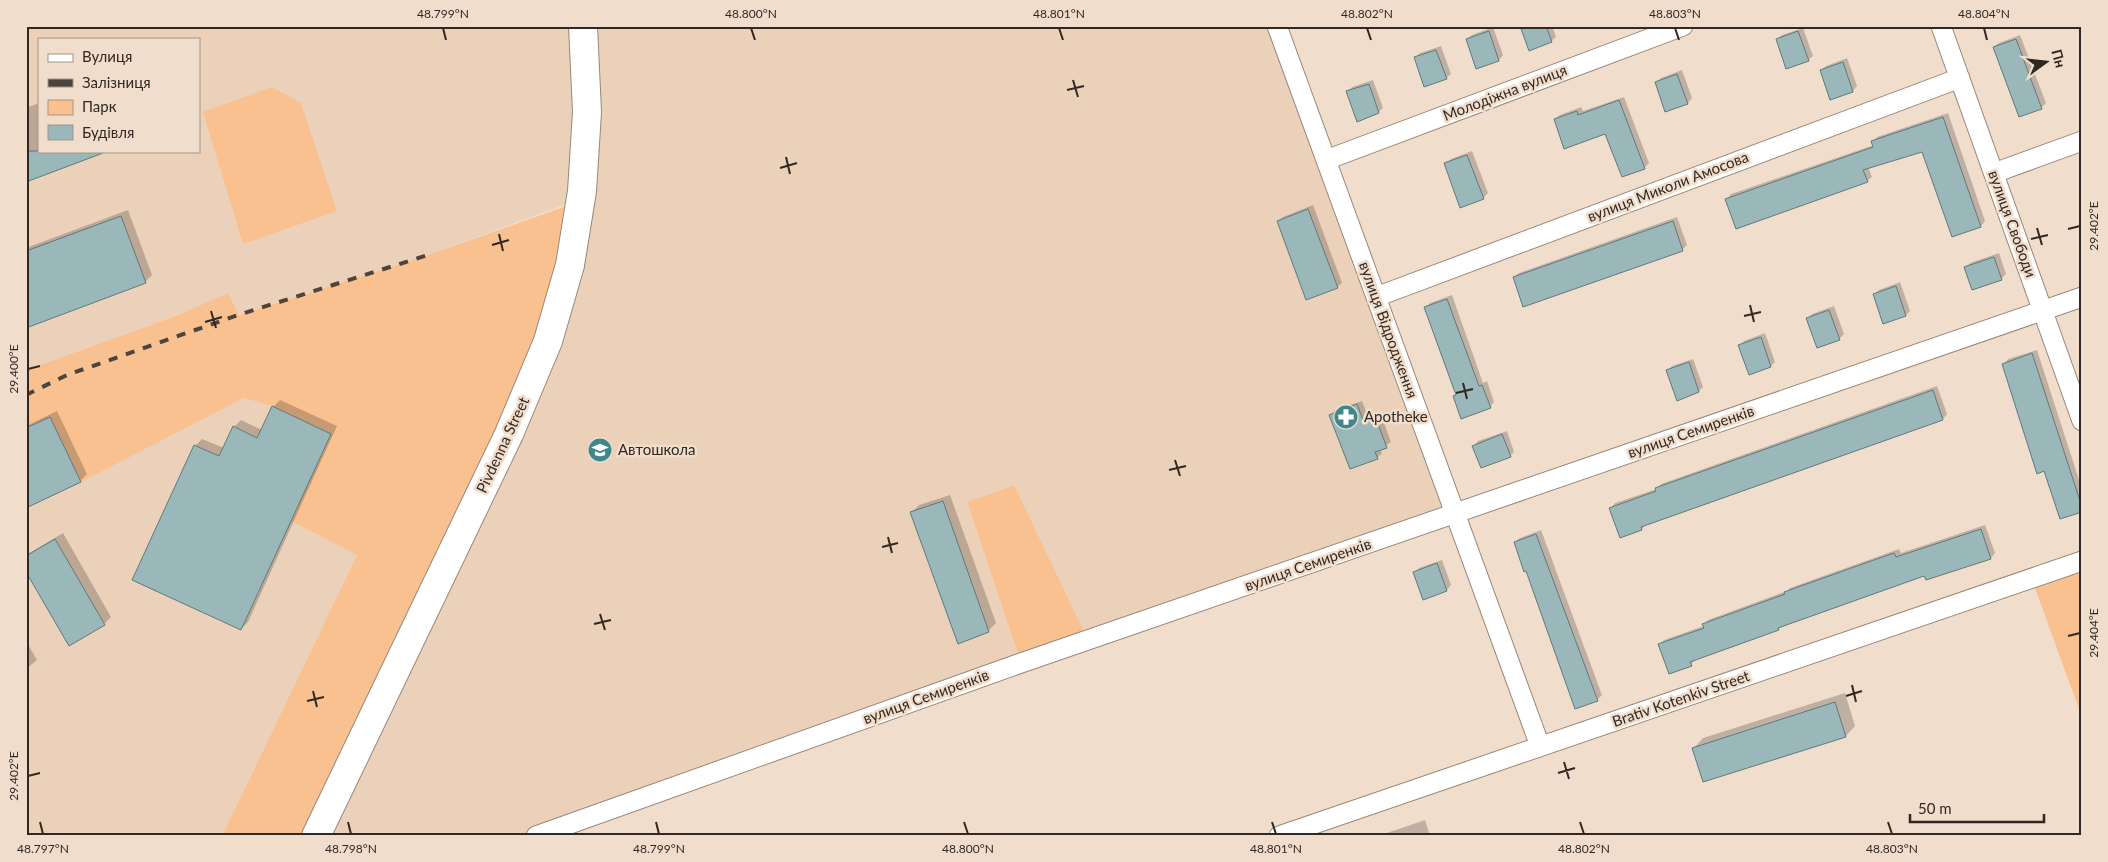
<svg xmlns="http://www.w3.org/2000/svg" width="2108" height="862" font-family="Lato,sans-serif">
<style>
.built{fill:#ebd1ba;fill-rule:evenodd}
.green{fill:#f9c190}
.shadow{fill:#0003}
.building{fill:#9ab7b9;stroke:#5e7a7c}
.lines{fill:none;stroke-linecap:round;stroke-linejoin:round}
.street-casing{stroke:#998777;stroke-width:21}
.secondary-casing{stroke:#998777;stroke-width:30}
.street{stroke:#fff;stroke-width:19}
.secondary{stroke:#fff;stroke-width:28}
.rail{stroke:#4d443c;stroke-width:4;stroke-dasharray:9 9;stroke-linecap:butt}
.ticks{fill:none;stroke:#302822;stroke-width:2}
.labels{text-anchor:middle;stroke-width:5;stroke-linejoin:round;paint-order:stroke}
.street-label{font-size:15px;fill:#302822;stroke:#f1ddcc}
.poi-label{font-size:15px;fill:#302822;stroke:#f1ddcc;text-anchor:start}
.neatline{fill:none;stroke:#302822;stroke-width:2}
.ticks-label{font-size:12px;text-anchor:middle;fill:#302822}
</style>
<rect width="100%" height="100%" fill="#f1ddcc"/>
<path class="built" d="M26,26H1276L1456,514L1088,640L1013,485L967,502L1021,663L536,836H316L580,199L428,255L238,315L228,293L176,316L26,370ZM39,39H199V151H39Z
M244,398L272,406L331,434L291,521L357,555L222,836H26V508Z"/>
<path class="green" d="M272,87L301,103L337,211L243,244L203,112Z
M581,201L570,265L316,836H222L357,555L291,521L331,434L272,406L244,398L81,482L26,428V370L176,316L228,293L239,315L428,255Z
M1014,485L1088,640L1021,663L967,502Z
M2082,561V717L2032,580Z"/>
<path class="shadow" d="M1522,26H1552L1556,37L1551,41Z
M1493,27L1503,55L1499,60L1467,39L1472,35Z
M1803,28L1813,56L1808,60L1777,40L1782,35Z
M2020,35L2046,103L2041,108L1994,47L1999,43Z
M1441,46L1451,74L1446,78L1415,58L1420,53Z
M1847,58L1857,86L1853,91L1821,71L1826,66Z
M1682,70L1692,98L1688,103L1656,82L1661,78Z
M1373,80L1383,108L1379,112L1347,92L1352,87Z
M1624,97L1649,163L1644,168L1606,133L1555,119L1560,115L1581,107L1583,111Z
M39,103V151L26,181V108Z
M1948,113L1985,221L1981,226L1952,235L1923,150L1868,167L1872,177L1867,181L1727,199L1731,194L1874,145L1873,142L1877,137Z
M1472,151L1488,193L1483,198L1446,164L1451,159Z
M1313,205L1342,283L1337,287L1278,221L1283,217Z
M128,210L152,275L145,282L26,326V248Z
M1677,217L1687,245L1682,250L1514,277L1519,273Z
M1999,253L2006,274L2001,279L1966,267L1970,263Z
M1900,282L1910,311L1906,315L1874,295L1879,290Z
M1452,295L1483,383L1487,381L1494,402L1490,407L1454,396L1457,394L1426,307L1430,303Z
M1834,306L1844,334L1839,339L1808,318L1812,314Z
M1765,333L1775,362L1771,366L1749,374L1740,346L1744,341Z
M2037,350L2082,489V510L2045,470L2004,364L2008,359Z
M1693,359L1703,387L1699,391L1667,371L1672,366Z
M1937,386L1947,414L1943,419L1647,523L1642,529L1620,536L1611,508L1615,503L1657,489L1661,484Z
M280,400L337,426L248,622L241,629L195,446L202,439L224,448L234,427L241,420L262,430L273,407Z
M1362,401L1368,416L1380,412L1391,442L1380,449L1382,453L1377,458L1331,415L1335,410Z
M57,411L87,474L80,481L26,507V426Z
M1507,431L1514,452L1510,456L1474,446L1478,441Z
M950,495L996,623L989,630L958,643L912,512L919,505Z
M1985,525L1995,553L1991,558L1926,579L1925,574L1695,659L1691,665L1660,644L1664,640L1704,626L1708,620L1787,591L1790,588L1899,549L1901,553Z
M1541,530L1602,695L1597,700L1527,570L1515,542L1520,538Z
M63,533L111,617L104,624L26,570V555Z
M1442,560L1451,585L1447,590L1423,598L1414,573L1419,568Z
M26,641L37,660L26,669Z
M1845,693L1855,726L1846,736L1694,748L1703,738Z
M1425,820L1430,836H1378Z"/>
<path class="building" d="M1520,26H1546L1552,42L1529,51Z
M1489,31L1499,61L1476,69L1466,39Z
M1798,31L1809,61L1786,69L1776,39Z
M2016,39L2042,109L2019,117L1993,47Z
M1436,50L1447,79L1424,87L1414,57Z
M1843,62L1853,92L1830,100L1820,70Z
M1677,74L1688,104L1665,112L1655,82Z
M1369,84L1379,113L1357,122L1346,91Z
M1619,100L1645,169L1622,177L1605,134L1564,149L1554,119L1577,111L1578,115Z
M1943,117L1981,227L1952,237L1922,152L1863,170L1868,182L1736,229L1725,199L1873,147L1871,141Z
M26,151H103V153L26,182Z
M1467,155L1484,199L1460,208L1444,163Z
M1308,209L1338,288L1306,300L1277,221Z
M121,216L146,283L26,328V251Z
M1673,221L1683,251L1523,307L1513,277Z
M1994,257L2002,280L1972,290L1964,267Z
M1896,286L1906,316L1883,324L1873,294Z
M1447,299L1479,386L1482,385L1491,408L1461,419L1453,396L1456,395L1424,307Z
M1829,310L1840,340L1817,348L1806,318Z
M1761,337L1771,367L1749,375L1738,345Z
M2032,353L2082,507V512L2060,519L2044,471L2037,474L2002,364Z
M1689,362L1699,392L1677,401L1666,370Z
M1933,390L1943,420L1641,527L1642,530L1620,538L1609,508L1656,491L1655,488Z
M1357,404L1363,420L1375,416L1387,448L1375,452L1378,459L1350,469L1329,415Z
M272,406L331,434L241,630L132,580L194,445L219,456L233,426L257,438Z
M50,417L81,482L26,508V428Z
M1502,434L1511,457L1481,468L1472,446Z
M943,501L989,632L958,644L910,512Z
M1981,529L1991,559L1926,580L1924,576L1778,628L1779,630L1690,662L1692,666L1669,674L1658,644L1704,628L1702,624L1785,594L1784,592L1871,561L1894,553L1896,557Z
M1536,534L1598,701L1575,709L1526,571L1524,572L1514,542Z
M55,539L105,625L69,646L26,572V556Z
M1437,563L1447,591L1423,600L1413,572Z
M1835,702L1846,737L1703,782L1692,748Z"/>
<g class="lines">
<defs>
<path id="street" d="M1277,26L1540,746
M1941,26L2082,421
M1326,160L1683,26
M1994,173L2082,141
M1376,297L1960,78
M536,836L1021,663L2082,297
M1279,836L2082,561"/>
<path id="secondary" d="M316,836L509,434L548,341L570,265L582,191L587,112L583,26"/>
</defs>
<use href="#street" class="street-casing"/>
<use href="#secondary" class="secondary-casing"/>
<use href="#street" class="street"/>
<use href="#secondary" class="secondary"/>
<path class="rail" d="M26,395L67,375L238,315L428,255"/>
</g>
<path class="ticks" d="M443,28L446,40M751,28L755,40M1059,28L1063,40M1367,28L1371,40M1675,28L1679,40M1984,28L1987,40M1073,80L1078,97M1067,90L1084,86M786,157L790,174M780,168L797,163M2037,228L2042,245M2068,229L2080,226M499,234L503,251M2031,239L2048,235M492,245L509,240M1750,305L1754,322M211,311L216,328M1744,316L1761,312M205,322L222,317M28,369L40,366M1463,383L1467,399M1456,393L1473,389M1175,460L1180,476M1169,470L1186,466M888,537L892,553M882,547L898,543M600,614L605,630M594,624L611,620M2068,636L2080,633M1852,685L1856,702M313,691L317,707M1846,696L1862,691M307,701L324,697M1564,762L1569,779M1558,773L1575,768M28,776L40,773M40,822L43,834M348,822L351,834M656,822L659,834M964,822L968,834M1272,822L1276,834M1580,822L1584,834M1888,822L1892,834"/>
<defs>
<symbol id="pharmacy-disc" viewBox="-11 -11 22 22"><circle r="9.5" fill="#3f878b" stroke="#f1ddcc"/><path d="M-2-6h4v4h4v4h-4v4h-4v-4h-4v-4h4Z" fill="#fff"/></symbol>
<symbol id="school-disc" viewBox="-11 -11 22 22"><circle r="9.5" fill="#3f878b" stroke="#f1ddcc"/><path d="M0-5L7-2L0 1L-7-2ZM-4 1L0 2.5L4 1V4Q0 6-4 4Z" fill="#fff"/></symbol>
</defs>
<g fill-rule="evenodd">
<use href="#pharmacy-disc" x="1332" y="403" width="28" height="28"/>
<use href="#school-disc" x="586" y="436" width="28" height="28"/>
</g>
<g class="labels">
<g class="street-label">
<text transform="translate(1505 93) rotate(-21)" y="5">Молодіжна вулиця</text>
<text transform="translate(1668 187) rotate(-21)" y="5">вулиця Миколи Амосова</text>
<text transform="translate(2012 224) rotate(70)" y="5">вулиця Свободи</text>
<text transform="translate(1388 330) rotate(70)" y="5">вулиця Відродження</text>
<text transform="translate(1691 432) rotate(-19)" y="5">вулиця Семиренків</text>
<text transform="translate(503 445) rotate(-65)" y="5">Pivdenna Street</text>
<text transform="translate(1308 565) rotate(-19)" y="5">вулиця Семиренків</text>
<text transform="translate(926 697) rotate(-20)" y="5">вулиця Семиренків</text>
<text transform="translate(1681 699) rotate(-19)" y="5">Brativ Kotenkiv Street</text>
</g>
<g class="poi-label">
<text x="1364" y="422">Apotheke</text>
<text x="618" y="455">Автошкола</text>
</g>
</g>
<rect width="2108" height="862" fill="none" stroke="#f1ddcc" stroke-width="55"/>
<rect x="38" y="38" width="162" height="115" fill="#f1ddcc" stroke="#a49588"/>
<rect x="48" y="54" width="25" height="8" fill="#ffffff" stroke="#a49588"/>
<text x="82" y="62" font-size="15" fill="#302822">Вулиця</text>
<rect x="48" y="79" width="25" height="8" fill="#4d443c" stroke="#a49588"/>
<text x="82" y="88" font-size="15" fill="#302822">Залізниця</text>
<rect x="48" y="100" width="25" height="15" fill="#f9c190" stroke="#a49588"/>
<text x="82" y="112" font-size="15" fill="#302822">Парк</text>
<rect x="48" y="125" width="25" height="15" fill="#9ab7b9" stroke="#a49588"/>
<text x="82" y="138" font-size="15" fill="#302822">Будівля</text>
<g transform="translate(2046 62) rotate(75)" stroke="#f1ddcc" stroke-width="4" paint-order="stroke">
<path d="M0-4L9 19L0 12L-9 19Z" fill="#302822"/>
<text y="-8" font-size="14" font-weight="bold" text-anchor="middle" fill="#302822">Пн</text>
</g>
<path d="M1910 814v8h134v-8" fill="none" stroke="#302822" stroke-width="2.5"/>
<text x="1918" y="814" font-size="15" fill="#302822" stroke="#f1ddcc" stroke-width="4" paint-order="stroke">50 m</text>
<rect x="28" y="28" width="2052" height="806" class="neatline"/>
<g class="ticks-label">
<text x="443" y="18">48.799°N</text>
<text x="751" y="18">48.800°N</text>
<text x="1059" y="18">48.801°N</text>
<text x="1367" y="18">48.802°N</text>
<text x="1675" y="18">48.803°N</text>
<text x="1984" y="18">48.804°N</text>
<text transform="translate(2094 226) rotate(-90)" y="4">29.402°E</text>
<text transform="translate(14 369) rotate(-90)" y="4">29.400°E</text>
<text transform="translate(2094 633) rotate(-90)" y="4">29.404°E</text>
<text transform="translate(14 776) rotate(-90)" y="4">29.402°E</text>
<text x="43" y="853">48.797°N</text>
<text x="351" y="853">48.798°N</text>
<text x="659" y="853">48.799°N</text>
<text x="968" y="853">48.800°N</text>
<text x="1276" y="853">48.801°N</text>
<text x="1584" y="853">48.802°N</text>
<text x="1892" y="853">48.803°N</text>
</g>
</svg>
